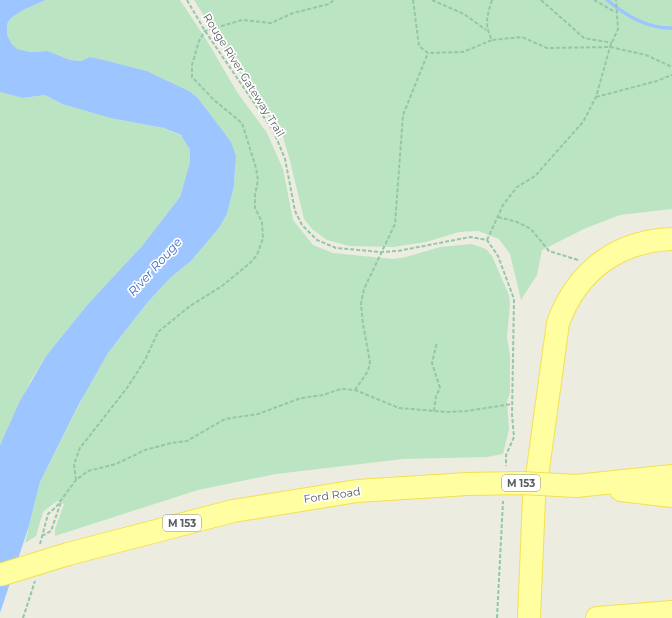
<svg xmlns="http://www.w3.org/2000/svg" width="672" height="618" font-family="Montserrat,sans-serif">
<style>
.green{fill:#bbe5c2}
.water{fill:#9dc5ff}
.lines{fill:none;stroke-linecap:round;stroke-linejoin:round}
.stream{stroke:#9dc5ff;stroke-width:3.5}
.primary-casing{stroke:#f4e051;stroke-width:24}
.path{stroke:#94c6aa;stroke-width:2;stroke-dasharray:4 2;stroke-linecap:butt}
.primary{stroke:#ffffa2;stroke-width:22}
.primary-bridge-casing{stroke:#f4e051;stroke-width:24;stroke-linecap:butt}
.primary-bridge{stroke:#ffffa2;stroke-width:22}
.labels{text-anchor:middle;stroke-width:3.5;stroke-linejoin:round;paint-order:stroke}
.shield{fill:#fff;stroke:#8b8c90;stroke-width:1}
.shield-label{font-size:10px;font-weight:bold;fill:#595b61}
.street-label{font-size:11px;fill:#595b61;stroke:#fff}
.water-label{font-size:12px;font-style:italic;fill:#3e6ac4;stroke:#fff}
</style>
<rect width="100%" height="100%" fill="#ecece0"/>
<path class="green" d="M46,0H180L206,39L237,92L267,133L283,169L293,220L313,245L333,253L393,259L406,257L440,247L472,244L486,249L492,256L509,295L510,305L507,337L510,356V393L507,402L509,429L503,454L487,457L403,459L276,474L198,490L55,536V529L64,504L57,501L43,512L36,536L25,543L40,482L86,391L108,353L147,303L170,278L191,261L219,228L227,214L234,186L235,168L206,108L198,98L189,91L147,71L100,59L90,57L81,61L70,60L48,51L30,52L17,50L11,43L7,34V24L11,18L23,10Z
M194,0H672V209L620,215L586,228L542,250L537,275L521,300L510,254L499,239L478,231L459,232L426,242L393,247L349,246L327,240L312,229L304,219L291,165L282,133L263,110Z
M0,92L24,98L45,95L62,104L110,118L164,128L182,136L190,150V162L180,197L142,246L88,304L46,356L31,380L0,445Z"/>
<path class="water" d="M0,0H46L23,10L11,18L7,24V34L11,43L17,49L30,52L48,51L70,60L81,61L90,57L100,59L147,71L189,91L198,98L231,142L236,156L235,168L234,186L227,214L219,228L191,261L170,278L147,303L108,353L79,404L40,482L29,526L0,613V445L20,401L46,356L88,304L142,246L180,197L190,162V150L181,135L164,128L110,118L62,104L45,95L23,98L0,92Z"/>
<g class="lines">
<path class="stream" d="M607,0C625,15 647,29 672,28"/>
<defs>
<path id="primary" d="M576,486L672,476
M621,490L672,496
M68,554L233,511L357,491L467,484
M529,618L534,498L558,323C577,271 617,241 672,239
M597,618L672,612"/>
</defs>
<use href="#primary" class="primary-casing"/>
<path class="path" d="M187,0L205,31L274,132L285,159L295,211L302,225L317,240L336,248L381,252L398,251L470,237L487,240L498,256L514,299L512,415L514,437L506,455V466
M413,0L419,46L428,53L463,52L492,40
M432,0L464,14L486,30
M492,0C487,16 484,25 492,40L522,37L547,48L610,47L646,55L672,67
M541,0L584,38L612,43
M594,0L615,12
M596,97L657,81L672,75
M498,217L517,222L531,229L549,251L578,260
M487,240L503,205L517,187L535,176L583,122L596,97L610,47L618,29L616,0
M355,390L368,371L370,362L363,324L361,304L364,289L395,224L403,115L428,53
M434,411L436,396L440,388L432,363L437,342
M76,480L74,464L80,448L127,388L145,360L158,332L190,306L222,286L250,263L257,255L263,238L262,222L255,208V195L258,180L256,168L242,123L214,100L192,77V65L199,41L205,31L242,20L271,23L293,13L329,4L334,0
M42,536L51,531L61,502
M40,544L48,514L56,507L76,480L88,471L116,464L145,450L171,443L187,441L225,419L258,414L301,398L323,395L341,389L355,390L399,408L448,412L467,411L512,404
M23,618L35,581
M497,618L503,501"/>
<use href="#primary" class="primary"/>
<defs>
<path id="primary-bridge" d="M467,484L522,483L576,486
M0,575L68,554"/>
</defs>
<use href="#primary-bridge" class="primary-bridge-casing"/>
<use href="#primary-bridge" class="primary-bridge"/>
</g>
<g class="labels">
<g class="shield">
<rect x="502" y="475" width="38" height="16" rx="3"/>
<rect x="163" y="515" width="38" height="16" rx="3"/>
</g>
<g class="shield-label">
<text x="521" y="487">M 153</text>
<text x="182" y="527">M 153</text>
</g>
<g class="street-label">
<text transform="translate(244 75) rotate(58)" y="4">Rouge River Gateway Trail</text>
<text transform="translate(332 495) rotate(-8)" y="4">Ford Road</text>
</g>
<g class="water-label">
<text transform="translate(155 267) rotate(-48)" y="4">River Rouge</text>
</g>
</g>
</svg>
